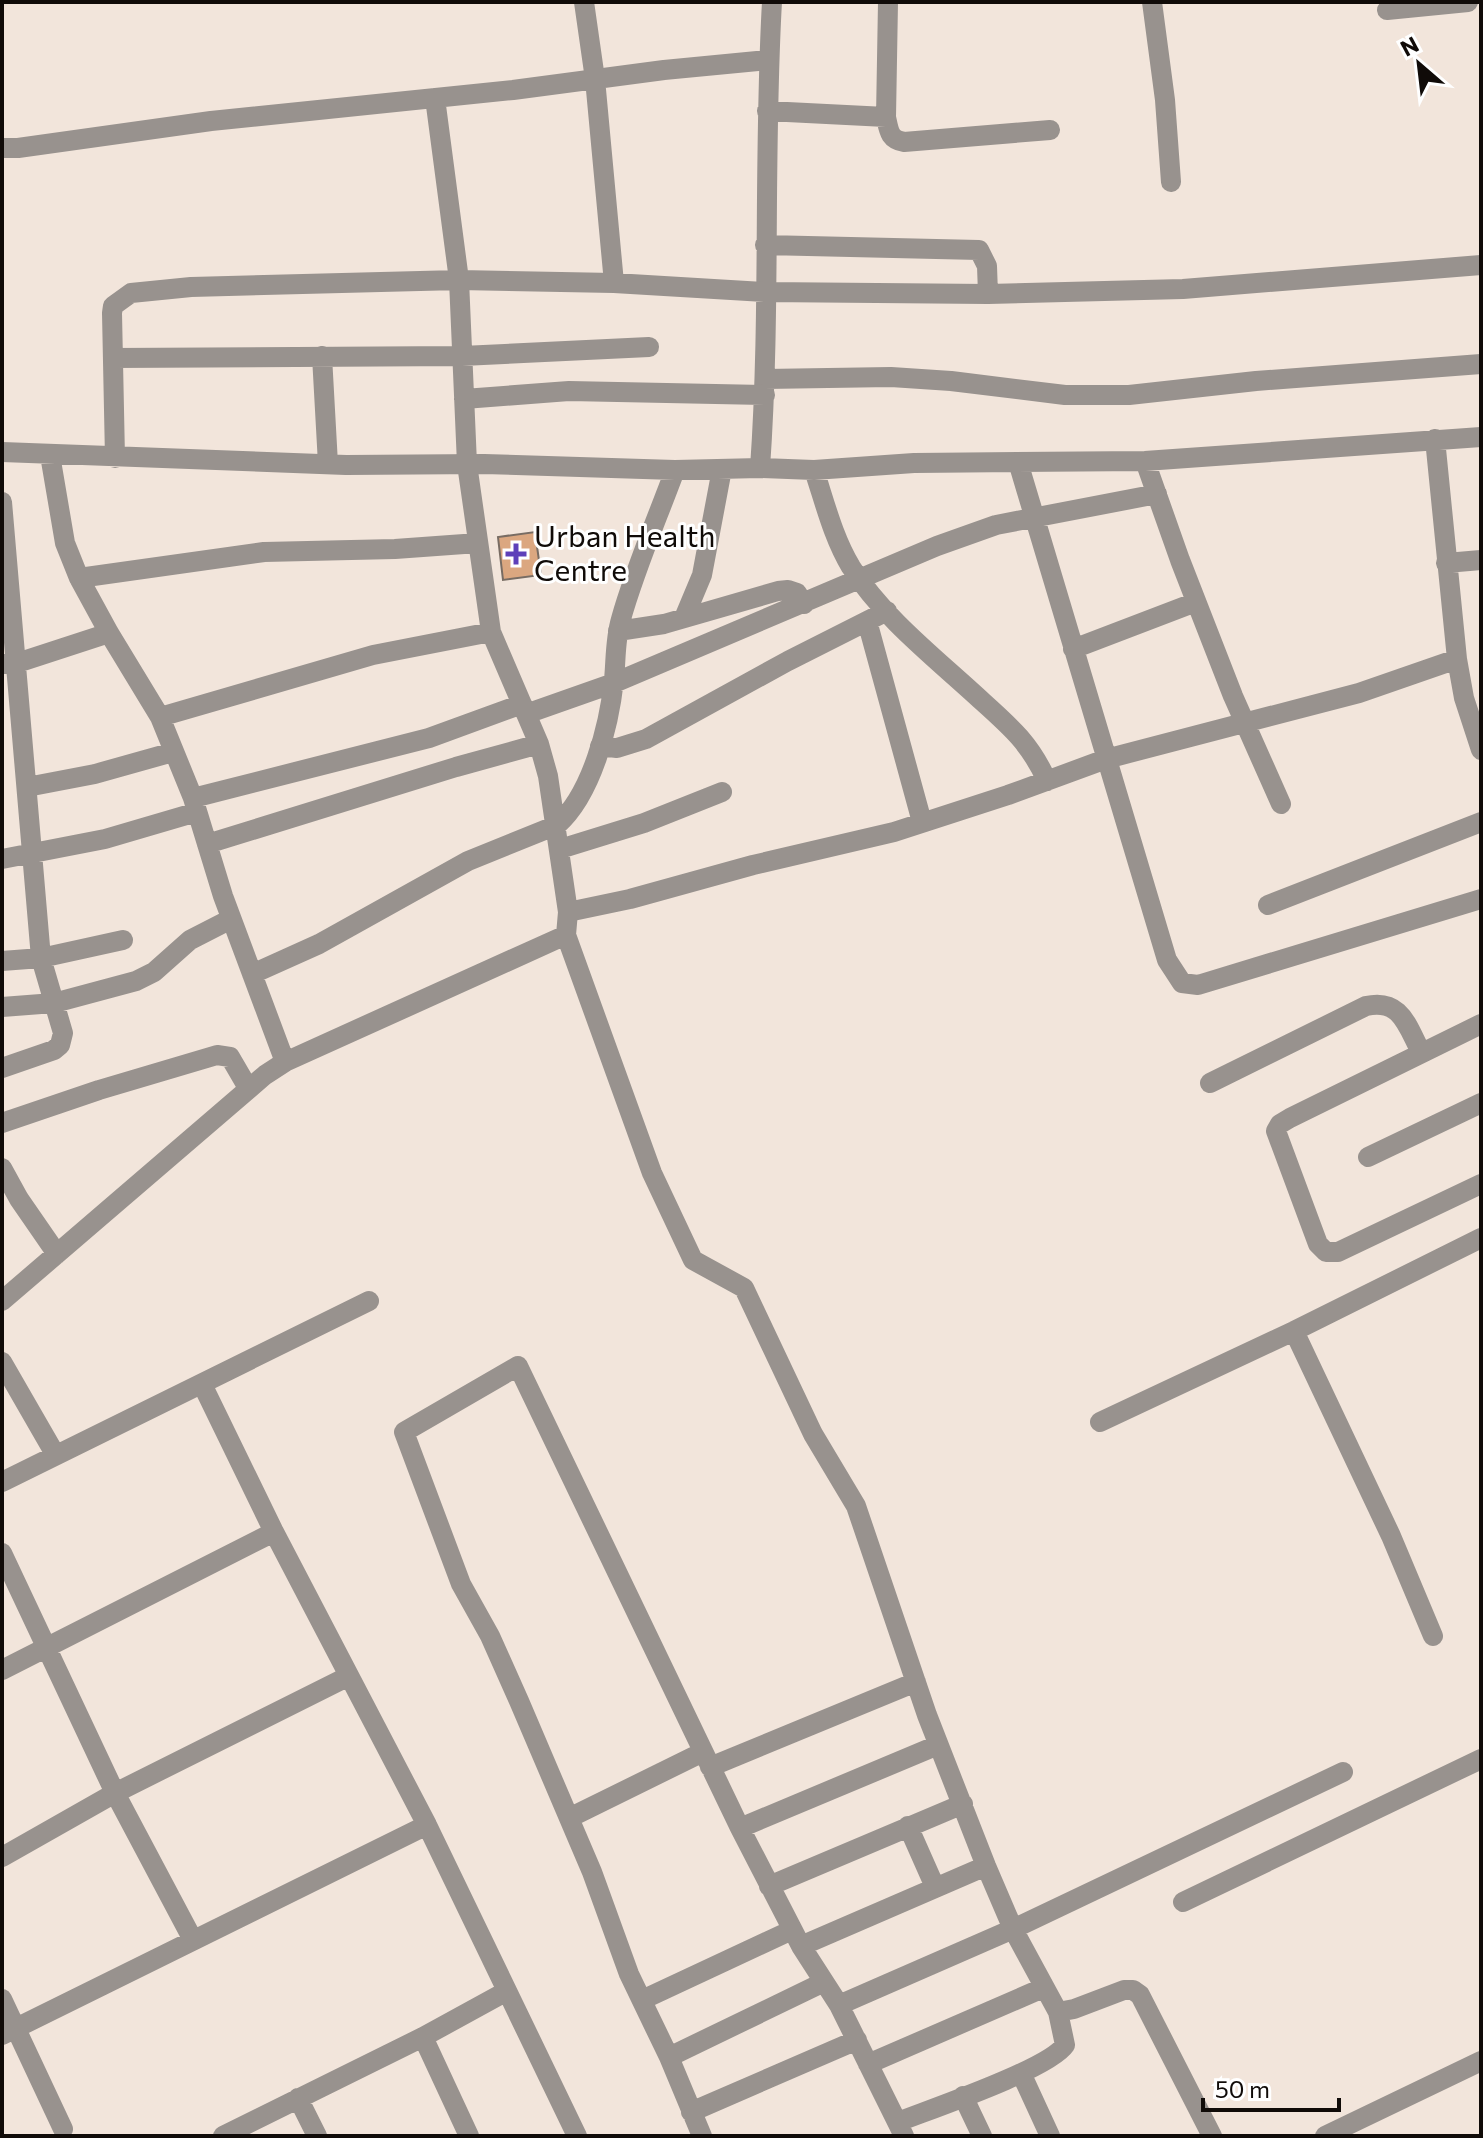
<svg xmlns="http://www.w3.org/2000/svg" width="1483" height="2138" font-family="Commissioner,sans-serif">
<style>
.building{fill:#dba780;stroke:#786c63;stroke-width:2}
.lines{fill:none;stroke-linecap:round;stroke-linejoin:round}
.minor{stroke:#98928e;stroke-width:20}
.poi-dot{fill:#5e40b9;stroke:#fff;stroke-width:3}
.labels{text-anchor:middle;stroke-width:6;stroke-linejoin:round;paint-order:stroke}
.poi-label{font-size:30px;fill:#100b08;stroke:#fff;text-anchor:start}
</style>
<rect width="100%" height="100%" fill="#f2e5db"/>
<path class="building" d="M535,532L541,575L503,580L498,537Z"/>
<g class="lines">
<path class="minor" d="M584,2L595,79L614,283
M888,2L886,117C889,131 889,139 904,142L1050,130
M1152,2L1165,100L1171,182
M1387,10L1468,2
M767,111L886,117
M2,148H18L211,121L513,90L664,70L768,60
M765,245L979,250L987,266L988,294
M322,356L328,464
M113,358L462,356L649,347
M765,379L891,377L951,381L1065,395H1129L1256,381L1481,364
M464,399L569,391L765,395
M1435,439L1457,659L1464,698L1481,750
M2,452L346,465L484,464L675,470L760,468L814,470L914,463L1145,461L1481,437
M50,455L65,543L79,578L109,633L160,717L193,798L223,896L285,1062
M115,458L112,313L113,306L131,293L191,287L459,280L614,283L765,292L988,294L1183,289L1481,265
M1145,461L1180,560L1233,696L1281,804
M1018,462L1167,960L1182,983L1198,985L1481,899
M760,468C771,313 763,157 772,2
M814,470C825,503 833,537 851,567C884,619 938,660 983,702C1012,728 1031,745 1047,781
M2,502L41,958L63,1033L60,1045L54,1050L2,1068
M1446,563L1481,560
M79,578L264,552L395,549L478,543
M684,618L702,575L722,469
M867,621L922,822
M618,631L664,624L778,591L788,590L797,593L804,604
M1073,649L1196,602
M2,664H14L109,633
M526,714L614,683L937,546L996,525L1157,494
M160,717L373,655L491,632
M600,746L617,748L646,739L788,661L887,611
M27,787L95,774L173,752
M193,798L429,738L522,704
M207,844L456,767L539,744
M560,849L644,823L722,792
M2,859L105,839L197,812
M1268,905L1481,822
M568,912L630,899L753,865L894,832L1008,795L1106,759L1359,693L1457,659
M566,935L652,1173L693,1260L744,1288L813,1434L856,1506L927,1715L986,1866L1013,1929L1058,2012L1074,2009L1124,1990H1133L1140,1995L1212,2136
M2,961L41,958L123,940
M252,974L319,944L468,861L557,825C592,794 609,726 614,680C616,660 615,639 621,619C635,569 657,519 675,470
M2,1007L54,1003L136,981L154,972L190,940L231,919
M1481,1024L1290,1118L1280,1124L1276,1131L1318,1244L1326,1252H1338L1481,1184
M1210,1083L1366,1006C1401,998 1407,1026 1421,1052
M2,1123L99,1090L217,1055L230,1057L248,1088
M1368,1157L1481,1103
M2,1168L19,1199L57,1254
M2,1301L265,1075L285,1062L566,935L568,912L548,776L539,744L491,632L467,464L459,280L435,98
M1294,1331L1391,1536L1433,1636
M2,1362L55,1454
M202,1384L274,1532L427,1825L577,2136
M1100,1422L1294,1331L1481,1238
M2,1482L369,1301
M2,1553L115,1793L193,1940
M2,1670L274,1532
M710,1767L916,1682
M569,1818L703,1752
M908,1826L935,1887
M740,1828L938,1745
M2,1857L115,1793L349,1676
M769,1886L963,1804
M1183,1902L1481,1759
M801,1946L986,1866
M2,1999L63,2129
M642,2000L792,1930
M839,2005L1013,1929L1343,1772
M2,2035L427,1825
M423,2037L469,2136
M669,2057L824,1982
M868,2064L1043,1988
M1021,2073L1050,2136
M963,2096L982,2136
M298,2098L317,2136
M691,2112L857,2040
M898,2122C931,2109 1049,2069 1065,2045L1058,2012
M223,2136L423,2037L507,1991
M702,2136L669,2057L629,1974L592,1872L519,1701L490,1636L461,1584L404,1432L518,1366L740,1828L801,1946L839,2005L904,2136
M1325,2136L1481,2061"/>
</g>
<path class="poi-dot" d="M512 542h8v8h8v8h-8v8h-8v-8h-8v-8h8z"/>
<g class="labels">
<g class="poi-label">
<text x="534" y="547">Urban Health<tspan x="534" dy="34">Centre</tspan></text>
</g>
</g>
<rect width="1483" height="2138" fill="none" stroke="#100b08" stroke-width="8"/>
<g transform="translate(1419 64) rotate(332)" stroke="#ffffff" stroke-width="6" paint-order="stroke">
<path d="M0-6L14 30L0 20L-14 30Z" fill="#100b08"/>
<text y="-12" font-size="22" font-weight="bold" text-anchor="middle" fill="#100b08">N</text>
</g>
<path d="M1203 2098v12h136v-12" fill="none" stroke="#100b08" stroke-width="4"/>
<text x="1215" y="2098" font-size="24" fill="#100b08" stroke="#ffffff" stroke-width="6" paint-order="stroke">50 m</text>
</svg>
